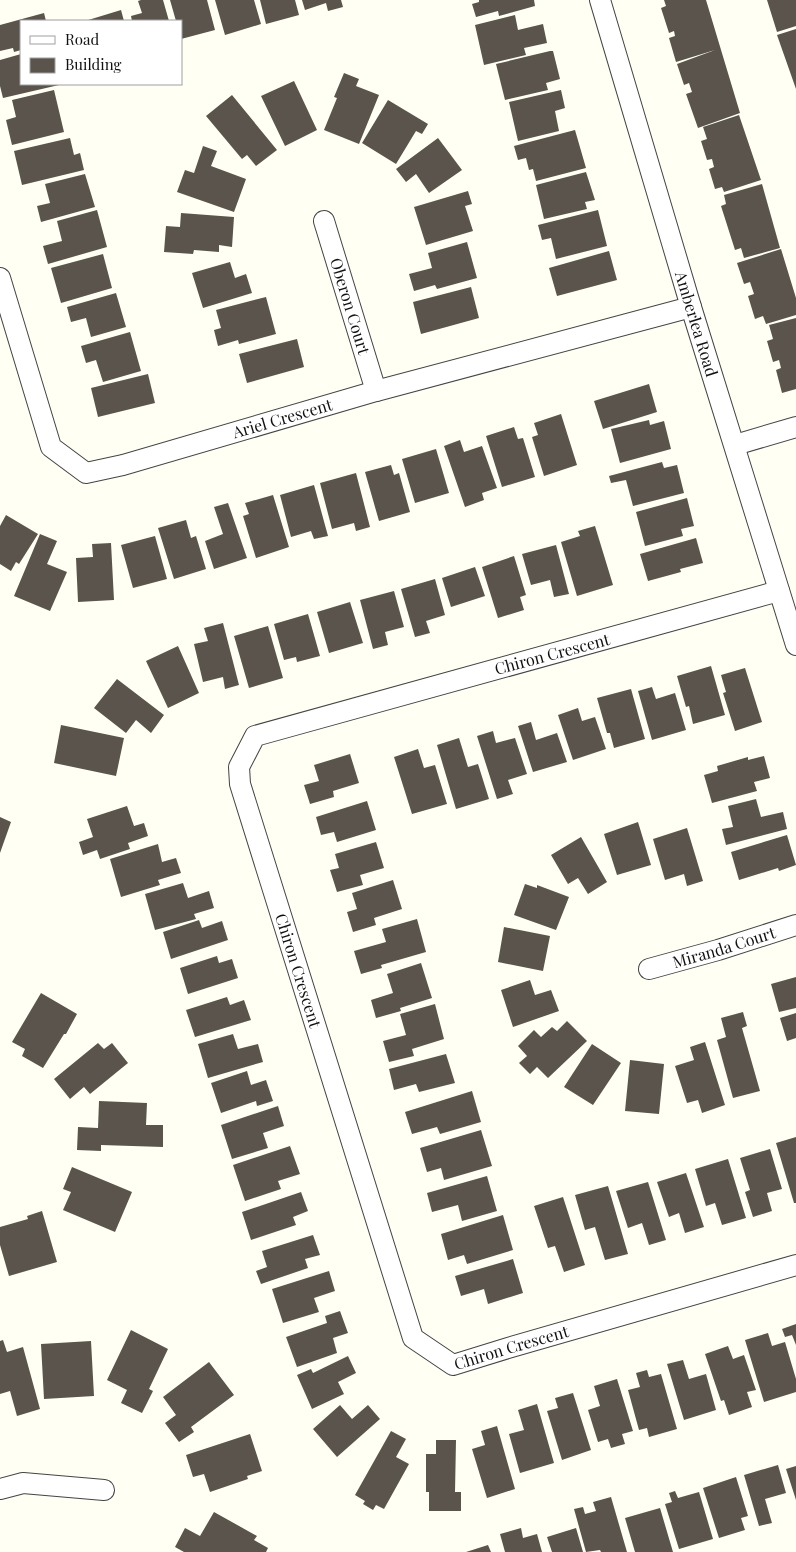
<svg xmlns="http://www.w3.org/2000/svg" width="796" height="1552" font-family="'Playfair Display',serif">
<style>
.building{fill:#5b544c}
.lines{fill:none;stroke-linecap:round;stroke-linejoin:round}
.minor-casing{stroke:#444;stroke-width:22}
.minor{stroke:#fff;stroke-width:20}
.labels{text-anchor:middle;stroke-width:5;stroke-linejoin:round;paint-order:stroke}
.street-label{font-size:16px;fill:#111;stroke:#fff}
</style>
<rect width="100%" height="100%" fill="#fffff4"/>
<path class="building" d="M141,0H163L169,21H132L131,16L142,13L138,1Z
M170,0H207L215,30L181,39V21H176Z
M215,0H254L261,24L225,35Z
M260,0H295L299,15L266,24Z
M302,0H341L343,7L328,11L326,3L305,10Z
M479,0H534L535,6L499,16L498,11L476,17L472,4L479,2Z
M664,0H706L740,113L698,128L686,94L692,92L689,83L684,85L677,64L715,50L676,62L669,38L675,36L674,31L669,33L661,8L666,6Z
M767,0H796V26L777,32Z
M121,10L124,21H85Z
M44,13L46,21H21V50L14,52L13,48L0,51V25Z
M515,15L518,30L543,24L547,43L524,48L526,55L484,65L475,25Z
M796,29V89L777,35Z
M550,51H553L560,79L546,83L548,90L505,100L496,64Z
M21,54V84H59V85L3,98L0,86V60Z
M344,73L359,79L356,86L379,95L359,144L324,130L337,98L334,97Z
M294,81L317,130L285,146L261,96Z
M54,90L64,132L12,145L6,120L16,117L12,100Z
M561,90L565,108L555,111L559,131L518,141L509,102Z
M232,95L277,150L256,166L247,155L242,159L206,116Z
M388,100L428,124L422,134L416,131L396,164L362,143Z
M739,115L761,180L724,192L722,187L715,189L709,169L714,167L712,159L707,160L701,141L707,139L703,127Z
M575,130L586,168L536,181L533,169L529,170L526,158L518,160L514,146Z
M70,138L74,155L80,153L84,170L22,185L14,151Z
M438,138L462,170L429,193L416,174L406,182L396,169Z
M203,146L217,151L211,166L246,179L234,212L177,192L185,170L194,173Z
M586,172L595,200L585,202L587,209L544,219L536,185Z
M85,174L95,207L41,222L37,206L50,203L45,184Z
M762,184L780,248L744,258L741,248L735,250L721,206L726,204L724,195Z
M468,191L472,204L465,206L473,231L426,245L414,207Z
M97,210L107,247L48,264L43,246L62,241L57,221Z
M598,210L607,246L556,259L551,238L542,240L538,225Z
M181,213L234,217L232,247L219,245V252L194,250L193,254L164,252L166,226L180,227Z
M467,242L477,278L437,289L435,285L414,291L409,274L432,268L428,253Z
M781,249L796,298V315L766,324L763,316L755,319L748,296L754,294L750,282L744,284L737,263Z
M609,251L617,280L557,296L549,268Z
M103,254L112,288L61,303L51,268Z
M230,262L235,278L246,274L252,293L203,308L192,273Z
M471,287L479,318L421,334L413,302Z
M116,293L126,327L91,337L86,318L71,322L67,307Z
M266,297L276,334L239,344L238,340L218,346L214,330L221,328L216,310Z
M796,318V389L782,393L776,370L781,368L779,360L773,362L767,341L773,339L769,325Z
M130,332L141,371L103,382L96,360L86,363L81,346Z
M297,339L304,367L247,383L239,354Z
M148,374L155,403L98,417L91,388Z
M649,384L657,412L603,429L594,401Z
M561,414L577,465L544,476L532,437L538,435L534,423Z
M649,420L650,425L664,421L671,449L620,463L611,429Z
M514,427L518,439L523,438L535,477L502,487L486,436Z
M460,440L464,452L482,446L497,488L482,493L484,500L465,507L444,446Z
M436,449L449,493L415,503L402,459Z
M662,462L664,468L677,465L684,493L633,506L626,480L611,483L609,476Z
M391,465L394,475L399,473L410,512L379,521L365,472Z
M356,473L370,527L356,531L354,523L332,529L320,483Z
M314,485L328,536L314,539L311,531L291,537L280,495Z
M273,495L289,547L256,558L243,516L249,514L245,503Z
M687,498L694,526L681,529L683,536L645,546L636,512Z
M228,503L247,558L214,569L205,541L223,534L214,507Z
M6,515L38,534L19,564L16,562L11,571L0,564V526Z
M186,520L191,538L196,536L206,569L174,579L158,528Z
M595,526L613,585L577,596L561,542L580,536L578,531Z
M40,534L57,541L47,564L67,572L50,611L14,596Z
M155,536L167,579L133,588L121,545Z
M696,538L703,563L680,569L681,572L648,581L640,554Z
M111,543L114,600L78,602L76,558L93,557L92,544Z
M556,545L569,594L554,597L550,580L531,585L522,554Z
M514,556L526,595L520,597L524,610L498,618L482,567Z
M475,567L485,596L451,607L442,578Z
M435,579L445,615L426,621L430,633L415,637L401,589Z
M394,591L404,627L385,632L388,645L373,649L360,600Z
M350,602L363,643L329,653L317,612Z
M308,614L320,656L297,662L296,657L284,660L274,624Z
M223,623L239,685L225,689L223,677L203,682L194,644L208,641L204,628Z
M268,626L283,678L249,688L234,636Z
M178,646L199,693L168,708L146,661Z
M711,666L725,715L693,724L689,706L686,707L677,676Z
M745,668L762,722L735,731L723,693L726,692L721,675Z
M117,679L164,715L151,733L136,720L126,733L94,708Z
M652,687L656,699L675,693L686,730L652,740L638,691Z
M631,689L645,739L614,748L610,733H607L597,698Z
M578,708L582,721L595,717L606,749L573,760L558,715Z
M531,722L536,740L557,733L567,762L533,772L518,726Z
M61,725L124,738L116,776L54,763Z
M493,731L496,743L515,738L527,774L508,780L513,794L497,799L477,736Z
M459,738L468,767L478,764L489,799L456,809L437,745Z
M418,749L424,768L435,765L447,804L412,814L394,757Z
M350,754L359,783L333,791L334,797L310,804L304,785L319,781L314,765Z
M764,756L770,778L754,782L757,791L712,803L704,775L718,771L717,766L748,757V760Z
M756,799L761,817L783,812L787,829L726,845L722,829L733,827L728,806Z
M367,801L376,830L337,842L334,832L321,835L316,817Z
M127,806L134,826L144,823L148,836L128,843L130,849L100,859L97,850L83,855L79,842L93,837L87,819Z
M0,817L11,822L0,853Z
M638,822L651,865L617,875L604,834Z
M687,828L703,881L687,886L684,874L665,880L653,839Z
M787,835L796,865L779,871L778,868L739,880L731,852Z
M581,837L607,882L588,894L578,878L568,884L551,855Z
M376,842L384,868L360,875L363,885L337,892L330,870L339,868L335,854Z
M158,844L162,862L176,858L181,873L158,880L160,885L121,897L110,859Z
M393,880L402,909L374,918L376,925L353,932L347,912L357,909L352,893Z
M183,883L188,898L209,891L214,908L194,914L196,919L155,930L145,894Z
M525,884L537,888V885L569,897L556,930L514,915Z
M417,919L426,952L381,965L382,968L361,974L354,951L386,942L382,929Z
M199,920L202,928L222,921L228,940L171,959L163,932Z
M504,927L550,936L543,971L498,962Z
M217,956L219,963L232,959L238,978L188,994L180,968Z
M421,963L432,998L400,1008L401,1011L376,1018L371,1000L393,993L387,974Z
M796,977V1008L779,1012L771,984Z
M530,980L535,995L551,990L559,1011L513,1027L501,990Z
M41,993L77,1014L66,1034H64L43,1068L22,1056L25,1049L12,1042Z
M227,997L230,1005L244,1000L251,1020L195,1037L186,1010Z
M435,1004L444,1039L412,1049L414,1056L389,1062L383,1041L406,1035L400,1014Z
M743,1012L747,1026L742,1028L760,1091L733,1098L717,1040L726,1037L721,1018Z
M796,1013V1038L787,1041L780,1018Z
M567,1021L587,1041L548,1078L537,1067L530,1074L519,1063L527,1056L518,1046L534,1030L541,1037L552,1027L557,1031Z
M233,1034L238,1049L258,1044L263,1062L208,1078L198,1044Z
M705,1042L725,1105L702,1113L698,1100L687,1103L675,1066L694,1060L690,1047Z
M98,1043L104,1049L112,1043L128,1063L90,1094L84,1087L70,1099L54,1079Z
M592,1044L621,1063L593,1105L564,1087Z
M446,1054L455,1083L419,1092L416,1084L394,1090L389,1069Z
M630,1060L664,1064L659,1114L625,1111Z
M247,1071L251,1085L266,1080L273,1101L257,1106L256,1101L221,1113L211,1083Z
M472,1091L481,1122L440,1134L437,1127L412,1134L405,1112Z
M99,1101L147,1103L146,1125H163V1147L101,1145V1151L77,1150L78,1127L98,1128Z
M278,1106L284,1126L263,1133L268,1148L232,1159L221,1125Z
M481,1130L492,1166L444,1180L441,1168L427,1172L420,1148Z
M796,1137V1203H794L776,1143Z
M290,1146L300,1174L278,1181L281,1189L245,1201L233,1165Z
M770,1149L782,1189L767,1193L772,1211L753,1217L745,1192L750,1190L740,1158Z
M728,1159L746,1218L722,1225L715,1203L706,1206L695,1169Z
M72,1167L132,1192L115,1232L63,1210L71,1192L63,1189Z
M686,1173L704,1227L685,1233L679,1213L669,1217L657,1182Z
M487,1176L497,1211L462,1221L458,1205L432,1212L427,1193Z
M648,1182L666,1240L649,1245L642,1223L628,1228L616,1191Z
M608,1186L628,1254L605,1260L595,1227L585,1230L575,1195Z
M301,1192L308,1211L293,1217L296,1225L251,1240L242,1212Z
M563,1197L585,1265L564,1272L555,1246L548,1248L534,1206Z
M42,1211L57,1262L9,1276L0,1245V1227L28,1219L27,1216Z
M503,1215L513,1250L467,1264L464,1255L448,1260L441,1234Z
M313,1235L320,1255L305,1259L308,1268L261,1284L256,1271L267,1267L262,1251Z
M513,1259L523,1293L488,1304L484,1289L461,1296L455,1276Z
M329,1271L335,1291L314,1298L319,1312L283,1323L272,1289Z
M340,1311L348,1333L333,1338L337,1353L297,1367L286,1337L327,1323L325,1316Z
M796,1324V1345L792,1335L785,1337L782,1329Z
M131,1330L168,1349L149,1389L153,1391L142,1413L121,1403L127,1390L107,1380Z
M768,1333L772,1346L785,1342L796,1379V1392L764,1402L745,1340Z
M3,1340L7,1352L23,1347L40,1409L17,1416L10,1391L0,1394V1341Z
M91,1341L94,1396L44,1399L41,1344Z
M728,1346L733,1359L744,1355L756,1390L747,1392L752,1407L729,1415L724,1400L721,1401L705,1354Z
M348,1356L356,1373L338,1382L344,1394L312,1409L297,1375L311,1369L313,1373Z
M683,1360L689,1379L706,1374L716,1410L684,1420L667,1364Z
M209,1362L234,1395L191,1427L194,1432L179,1442L165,1423L176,1415L163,1397Z
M647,1370L649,1377L661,1374L677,1429L649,1437L647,1428L639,1430L628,1390L640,1387L636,1373Z
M617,1379L633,1431L622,1434L625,1444L611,1448L608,1439L598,1442L588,1410L600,1406L594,1386Z
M573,1393L591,1450L562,1460L547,1411L558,1408L555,1398Z
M537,1404L554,1463L520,1473L509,1434L524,1430L518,1410Z
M340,1405L352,1419L368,1405L380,1419L337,1457L313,1429Z
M497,1426L515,1489L487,1498L472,1449L485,1445L481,1431Z
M391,1431L406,1439L396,1457L409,1464L384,1509L376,1505L373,1510L363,1504L365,1501L355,1495Z
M250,1434L262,1471L247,1476L248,1479L210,1492L204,1474L193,1477L186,1455Z
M436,1440H456L455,1492H461V1511H429V1492H426V1454H436Z
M778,1465L786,1493L765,1499L772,1523L759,1526L744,1475Z
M796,1466V1500L786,1469Z
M736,1477L748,1516L741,1518L745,1530L719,1538L703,1488Z
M675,1491L678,1498L699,1492L713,1539L679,1549L665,1504L672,1502L669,1493Z
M611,1497L627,1552H601L600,1550L586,1552L574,1509L583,1507L585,1514L596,1511L593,1502Z
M660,1508L673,1552H635L625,1518Z
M214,1512L257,1536L254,1540L268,1548L266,1552H184L175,1547L185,1528L200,1536Z
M521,1528L523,1538L537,1534L542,1552H505L500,1534Z
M576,1528L583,1552H552L547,1537Z
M488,1545L491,1552H466Z"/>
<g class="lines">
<defs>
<g id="minor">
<path id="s1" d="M600,0L691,307L796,645"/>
<path id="s2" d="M324,221L376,391"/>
<path id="s3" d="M0,278L51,447L86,473L123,465L376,391L691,307"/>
<path d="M735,445L796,427"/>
<path id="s4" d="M779,591L255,736L239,767L240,784L413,1338L453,1365L508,1348L796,1265"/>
<path id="s5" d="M649,969L718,950L796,925"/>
<path d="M0,1489L23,1483L104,1490"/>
</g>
</defs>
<use href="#minor" class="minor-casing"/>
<use href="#minor" class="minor"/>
</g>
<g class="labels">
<g class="street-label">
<text dy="6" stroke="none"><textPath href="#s2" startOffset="89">Oberon Court</textPath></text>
<text dy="6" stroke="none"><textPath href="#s1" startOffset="338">Amberlea Road</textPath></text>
<text dy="6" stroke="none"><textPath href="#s3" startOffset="424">Ariel Crescent</textPath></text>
<text transform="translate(552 654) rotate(-15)" y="6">Chiron Crescent</text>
<text dy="6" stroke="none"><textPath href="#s5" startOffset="78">Miranda Court</textPath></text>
<text dy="6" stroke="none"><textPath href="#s4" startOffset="791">Chiron Crescent</textPath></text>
<text dy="6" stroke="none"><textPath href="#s4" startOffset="1285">Chiron Crescent</textPath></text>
</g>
</g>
<rect x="20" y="20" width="162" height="65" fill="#ffffff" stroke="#a0a0a0"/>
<rect x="30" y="36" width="25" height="8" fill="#ffffff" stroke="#a0a0a0"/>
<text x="65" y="45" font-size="15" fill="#111111">Road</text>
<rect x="30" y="58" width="25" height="15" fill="#5b544c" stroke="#a0a0a0"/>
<text x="65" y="70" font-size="15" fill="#111111">Building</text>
</svg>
